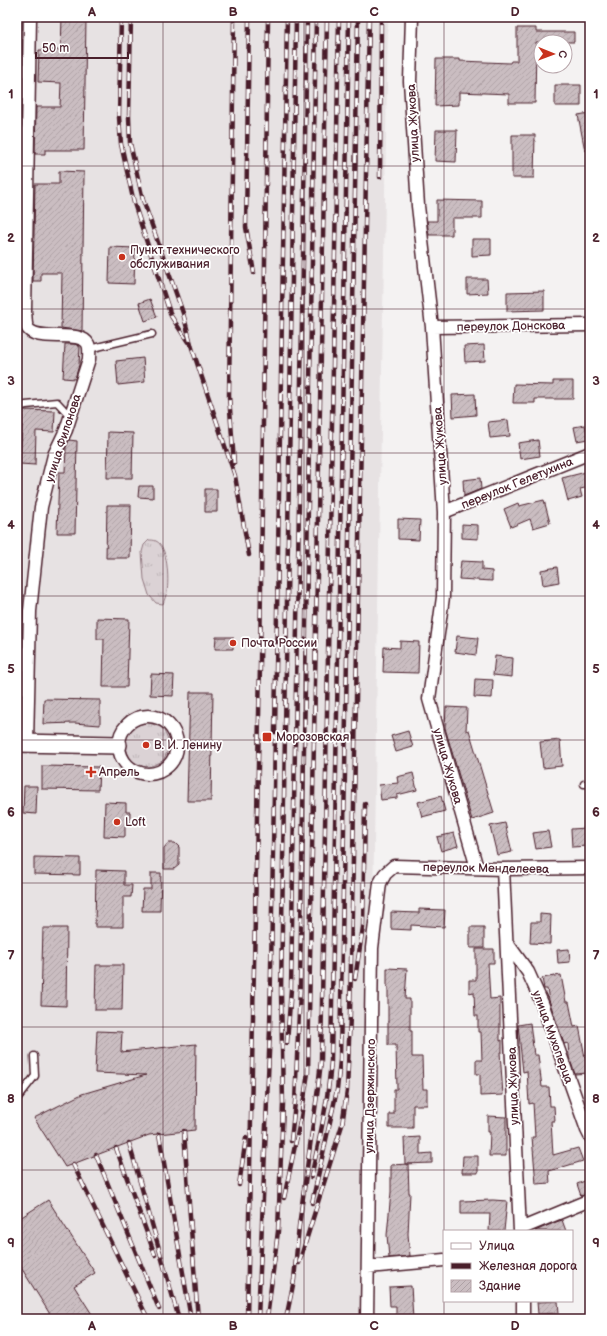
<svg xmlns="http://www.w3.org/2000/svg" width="607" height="1336" font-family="'Balsamiq Sans',sans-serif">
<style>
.built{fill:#e7e2e3}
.grass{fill:url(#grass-tufts);stroke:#927880}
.building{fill:url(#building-hatch);stroke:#4a1f2b}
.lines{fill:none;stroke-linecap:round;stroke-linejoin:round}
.lane-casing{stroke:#4a1f2b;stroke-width:9}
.street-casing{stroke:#4a1f2b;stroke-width:15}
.secondary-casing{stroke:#4a1f2b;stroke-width:20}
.lane{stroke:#fff;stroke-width:6}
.street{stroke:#fff;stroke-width:12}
.secondary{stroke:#fff;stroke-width:17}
.rail-casing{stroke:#4a1f2b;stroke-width:4.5}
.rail{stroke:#fff;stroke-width:3;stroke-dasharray:9;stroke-linecap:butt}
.grid{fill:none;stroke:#4a1f2b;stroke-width:1;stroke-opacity:0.55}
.poi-dot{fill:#c8321e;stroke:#fff;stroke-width:1.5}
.labels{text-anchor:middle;stroke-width:3.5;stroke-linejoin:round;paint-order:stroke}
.street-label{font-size:12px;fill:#4a1f2b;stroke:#fff}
.poi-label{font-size:12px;fill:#4a1f2b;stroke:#fff;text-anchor:start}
.neatline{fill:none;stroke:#4a1f2b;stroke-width:1.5}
.grid-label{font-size:13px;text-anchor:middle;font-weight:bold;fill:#4a1f2b}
</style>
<defs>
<pattern id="grass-tufts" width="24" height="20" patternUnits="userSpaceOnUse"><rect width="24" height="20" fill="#dbd2d5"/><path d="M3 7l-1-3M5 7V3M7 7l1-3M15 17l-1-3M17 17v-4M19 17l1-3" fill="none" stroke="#bdb4b7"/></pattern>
<pattern id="building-hatch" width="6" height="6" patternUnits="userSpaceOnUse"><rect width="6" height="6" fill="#cabdc1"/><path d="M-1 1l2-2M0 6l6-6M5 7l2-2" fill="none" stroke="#afa2a6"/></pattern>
</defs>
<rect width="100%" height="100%" fill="#f4f2f2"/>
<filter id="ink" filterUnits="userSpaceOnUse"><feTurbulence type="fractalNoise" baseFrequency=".025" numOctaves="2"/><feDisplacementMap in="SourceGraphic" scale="8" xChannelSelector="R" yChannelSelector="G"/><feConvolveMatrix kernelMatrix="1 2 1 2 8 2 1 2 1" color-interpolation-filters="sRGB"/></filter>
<g filter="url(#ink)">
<path class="built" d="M17,17H388L366,1319H17Z"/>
<path class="grass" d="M149,540C151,540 154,540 156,541C168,546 169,580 167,592C166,596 164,600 163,604L156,603L149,595L144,579L142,552L144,545Z
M147,722L163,728L170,745L163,761L147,768L131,761L124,745L131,728Z"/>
<path class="building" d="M62,17H86L84,150H45V154H35L36,107H60L61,83L38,82L39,50H61Z
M517,28H536V32H574V42H536L535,103H509V94L459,92V105L435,106L436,59H460V61L510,63L511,61H517Z
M555,85H581V106H555Z
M590,113V151H585L578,115Z
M436,130H457L456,162L435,161Z
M512,135H535L534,178H512Z
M59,171L84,172L82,331L61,328L62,273H41V281H33L35,184H59Z
M437,200L482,201V218H452V235H429L427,221H437Z
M472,239H491V255L472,256Z
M110,247L135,248L134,284L109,283Z
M467,279H487L488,293L467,294Z
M544,291V310L507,311V292Z
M150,299L157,317L145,321L139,303Z
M65,344H75L80,347L79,365L75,379L63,378Z
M484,345L485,361L465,362L464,346Z
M143,358L145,382L118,385L116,361Z
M553,381H573V399H535V403H513L514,384L553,385Z
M475,394L476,415L453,417L452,395Z
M23,410L55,411L54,432L36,431L35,465L20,464Z
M508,420L510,436L490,438L488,422Z
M585,425L588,439L577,441L574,427Z
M108,432L133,433L132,478H107Z
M69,440L77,441L75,533H57L59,472H65L66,447Z
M538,440L540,456L520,459L518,443Z
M590,471V487L580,489L582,497L568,501L562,478Z
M480,478L481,489L464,496L463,480Z
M139,486H153V498L138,497Z
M205,489H217V512H205Z
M544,500L550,523L533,528L530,519L511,527L504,509L518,503L519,506Z
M107,505H131L130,558H106Z
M398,519L420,520L419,540L398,539Z
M462,524L478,525V539L462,538Z
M461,561L482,562V570L492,571V581L459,579Z
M557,567L559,582L543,585L541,570Z
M97,618L129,619L127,687H103L104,639H97Z
M457,636L478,638L476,655L455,652Z
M216,637H233V649H215Z
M400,641L419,642L418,673L383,672L384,647L400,648Z
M495,656L513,658L512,677L493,675Z
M151,674L174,675L173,696L150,695Z
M475,679L493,680L492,698L474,697Z
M190,692H213L211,801H187Z
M44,699L100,700V725L74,723L43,724Z
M446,707L467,708L466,731L469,730L494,813L472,820L445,728Z
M408,731L413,747L396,752L391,736Z
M560,740L562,766L543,768L540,742Z
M42,766L99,767L98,790L42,789Z
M413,773L417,790L397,795V798L381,800L379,785L398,783L397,777Z
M24,786H37L36,814L23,813Z
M441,796L445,811L422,817L418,802Z
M105,802L126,803V812H130V819L129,826H125V837L104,836Z
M505,823L512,852L497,855L490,826Z
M587,828L588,846L572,847L571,829Z
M548,831L551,847L536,849L533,833Z
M454,833L458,846L441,851L437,837Z
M168,843H175L179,847V865L174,869H164V848Z
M34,857L80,858V875L34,874Z
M96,870L124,871V885H132L131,897H123V927H95Z
M151,873H161L160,911H142L143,889H151Z
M419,909L445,910L444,927L411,925V930L391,929V912L419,913Z
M540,914L551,915L550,944L530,943L531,922H540Z
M470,927H484V948H470Z
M43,928H67L66,1006L41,1005Z
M476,949H494V963H488L490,999L500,998V1041L502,1040V1052H500L503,1095L480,1096V1074H476V1060H482L481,1032H478V1016H475L474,992L469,993V980H476Z
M569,949L570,962L558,963L557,950Z
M96,965H123L122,1010H95Z
M387,968L407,969L405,999H410V1031H412V1057H422L423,1089H427V1105H413V1128H389V1114H394V1089H397L396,1045H388V987H387Z
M561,975L566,1002H569L574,1027L579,1026L585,1057L589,1056L590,1073L575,1074L569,1057L568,1043L564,1044L549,1000L547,989H544L542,978Z
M530,1023L534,1055H538L542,1087H549L550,1106H554L555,1121H551L553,1155L578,1148L583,1161L549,1171L550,1183L536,1184L532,1137H535L533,1103L529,1104L527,1071L523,1072L518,1025Z
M97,1031L122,1032L121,1052L196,1044L195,1130L149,1135L65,1167L34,1118L82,1094L146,1075L95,1073Z
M488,1116L506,1117V1156H489L490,1132H488Z
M420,1137V1154L432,1153V1163L405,1164L404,1138Z
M463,1156H478V1173H462Z
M408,1164L409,1193H410L408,1234L410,1256L389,1258L387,1235L391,1192V1165Z
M590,1179V1193L581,1196L577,1184Z
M48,1200L95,1273L74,1286L95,1319H53L17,1261V1220Z
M493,1200L507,1201L504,1231H489L490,1214H461V1201Z
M562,1220L566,1231H535L556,1222Z
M411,1286L413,1319H396V1306H390L389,1287Z
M558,1301L559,1313L538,1314L537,1302Z"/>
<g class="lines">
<defs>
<path id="lane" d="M89,349L152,334
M17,407L26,405L57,402L70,416
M584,784H590
M17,1099L35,1076L34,1056"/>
<path id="street" d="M412,17L410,81L418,206L432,327L444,512L443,597L429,699L477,868
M432,327L590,325
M444,512L590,453
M119 745a29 29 0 1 1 58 0a29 29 0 1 1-58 0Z
M27,743L30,611L41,507L54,455L66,430L89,359C89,355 90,348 88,344C80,328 35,344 27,327C25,323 26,316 25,312L30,17
M503,869L520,1231
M507,943L528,972L542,1003L587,1130L590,1136
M520,1229L590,1200
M368,1267L444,1260
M523,1301V1319
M367,1319L372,948L380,883L385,874L394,866L503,869L590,868"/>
<path id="secondary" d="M17,743L118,745"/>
</defs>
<use href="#lane" class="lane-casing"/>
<use href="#street" class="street-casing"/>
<use href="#secondary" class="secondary-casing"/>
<use href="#lane" class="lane"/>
<use href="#street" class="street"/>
<use href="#secondary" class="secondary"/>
<defs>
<path id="rail" d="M121,17L119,117L121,144L134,203L171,316L188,342
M131,17L129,117L130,143L143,200L183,313L192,348L235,476L249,555
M249,17L246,227L254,273
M380,177L381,17
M234,463L229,396L234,17
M355,979L363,927L365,804
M287,1043L291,989L307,17
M184,1131L188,1190L198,1319
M159,1134L191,1319
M291,1141L295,1102L300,990L316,17
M129,1143L179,1319
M116,1148L155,1255
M96,1155L159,1309
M73,1164L148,1319
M311,1177C320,1137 328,1102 331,1061L349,17
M239,1185L246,1138
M284,1198L301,1117L308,1073L327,17
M312,1203L337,1090L340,1060L358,17
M299,1263L342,1125L347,1091L350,1015L369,17
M247,1319L260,665L268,17
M258,1319L270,1029L287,17
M267,1319L278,1231L283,1104L281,991L296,17
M286,1319L294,1280L299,1226L318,1088L321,1061L339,17"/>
</defs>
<use href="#rail" class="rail-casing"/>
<use href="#rail" class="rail"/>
</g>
</g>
<path class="grid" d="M163,17V1319M304,17V1319M444,17V1231M17,166H590M17,309H590M17,453H590M17,596H590M17,740H590M17,883H590M17,1027H590M17,1170H590M444,1301V1319"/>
<g class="poi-dot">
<circle cx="122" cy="257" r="4"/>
<circle cx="233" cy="643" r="4"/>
<rect x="262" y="732" width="10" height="10" rx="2"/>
<circle cx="146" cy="745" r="4"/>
<path d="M89 766h4v4h4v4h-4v4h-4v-4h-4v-4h4z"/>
<circle cx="117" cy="822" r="4"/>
</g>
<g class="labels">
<g class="street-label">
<text transform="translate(413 123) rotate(-93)" y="4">улица Жукова</text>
<text transform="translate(511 326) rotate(-1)" y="4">переулок Донскова</text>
<text transform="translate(63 438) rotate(-72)" y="4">улица Филонова</text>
<text transform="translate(440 446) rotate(-94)" y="4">улица Жукова</text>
<text transform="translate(517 483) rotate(-22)" y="4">переулок Гелетухина</text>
<text transform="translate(448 766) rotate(74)" y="4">улица Жукова</text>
<text transform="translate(486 868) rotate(1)" y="4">переулок Менделеева</text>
<text transform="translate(553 1037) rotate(70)" y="4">улица Мухоперца</text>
<text transform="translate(513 1086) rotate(-92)" y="4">улица Жукова</text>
<text transform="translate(370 1096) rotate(-89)" y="4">улица Дзержинского</text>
</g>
<g class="poi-label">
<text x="130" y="254">Пункт технического<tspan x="130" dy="14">обслуживания</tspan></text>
<text x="241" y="647">Почта России</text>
<text x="276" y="741">Морозовская</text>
<text x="154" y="749">В. И. Ленину</text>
<text x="99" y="776">Апрель</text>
<text x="125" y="826">Loft</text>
</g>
</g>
<rect width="607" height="1336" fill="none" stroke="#fff" stroke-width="44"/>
<rect x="443" y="1230" width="130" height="72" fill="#ffffff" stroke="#b7a5aa"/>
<rect x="451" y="1243" width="20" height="6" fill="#ffffff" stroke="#b7a5aa"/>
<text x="479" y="1250" font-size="12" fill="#4a1f2b">Улица</text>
<rect x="451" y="1263" width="20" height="6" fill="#4a1f2b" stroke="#b7a5aa"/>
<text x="479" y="1270" font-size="12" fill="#4a1f2b">Железная дорога</text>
<rect x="451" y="1280" width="20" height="12" fill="url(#building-hatch)" stroke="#b7a5aa"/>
<text x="479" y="1290" font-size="12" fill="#4a1f2b">Здание</text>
<g transform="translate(553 54) rotate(91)"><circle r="19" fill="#ffffff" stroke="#b7a5aa"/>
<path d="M0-3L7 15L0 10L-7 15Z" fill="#c8321e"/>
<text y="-6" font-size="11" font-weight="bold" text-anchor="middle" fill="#4a1f2b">С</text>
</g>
<path d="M36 52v6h92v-6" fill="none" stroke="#4a1f2b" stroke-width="2"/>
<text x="42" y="52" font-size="12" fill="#4a1f2b" stroke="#ffffff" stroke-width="3" paint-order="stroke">50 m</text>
<rect x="22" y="22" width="563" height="1292" class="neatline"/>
<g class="grid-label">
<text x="92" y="16">A</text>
<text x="233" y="16">B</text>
<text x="374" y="16">C</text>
<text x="515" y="16">D</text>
<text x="11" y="98">1</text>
<text x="596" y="98">1</text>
<text x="11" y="242">2</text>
<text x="596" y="242">2</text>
<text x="11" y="385">3</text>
<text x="596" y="385">3</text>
<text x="11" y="529">4</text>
<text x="596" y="529">4</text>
<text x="11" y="673">5</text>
<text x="596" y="673">5</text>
<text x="11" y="816">6</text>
<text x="596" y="816">6</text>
<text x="11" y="960">7</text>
<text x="596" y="960">7</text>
<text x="11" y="1103">8</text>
<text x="596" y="1103">8</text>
<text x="11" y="1247">9</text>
<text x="596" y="1247">9</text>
<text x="92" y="1330">A</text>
<text x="233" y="1330">B</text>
<text x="374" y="1330">C</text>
<text x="515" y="1330">D</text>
</g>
</svg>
